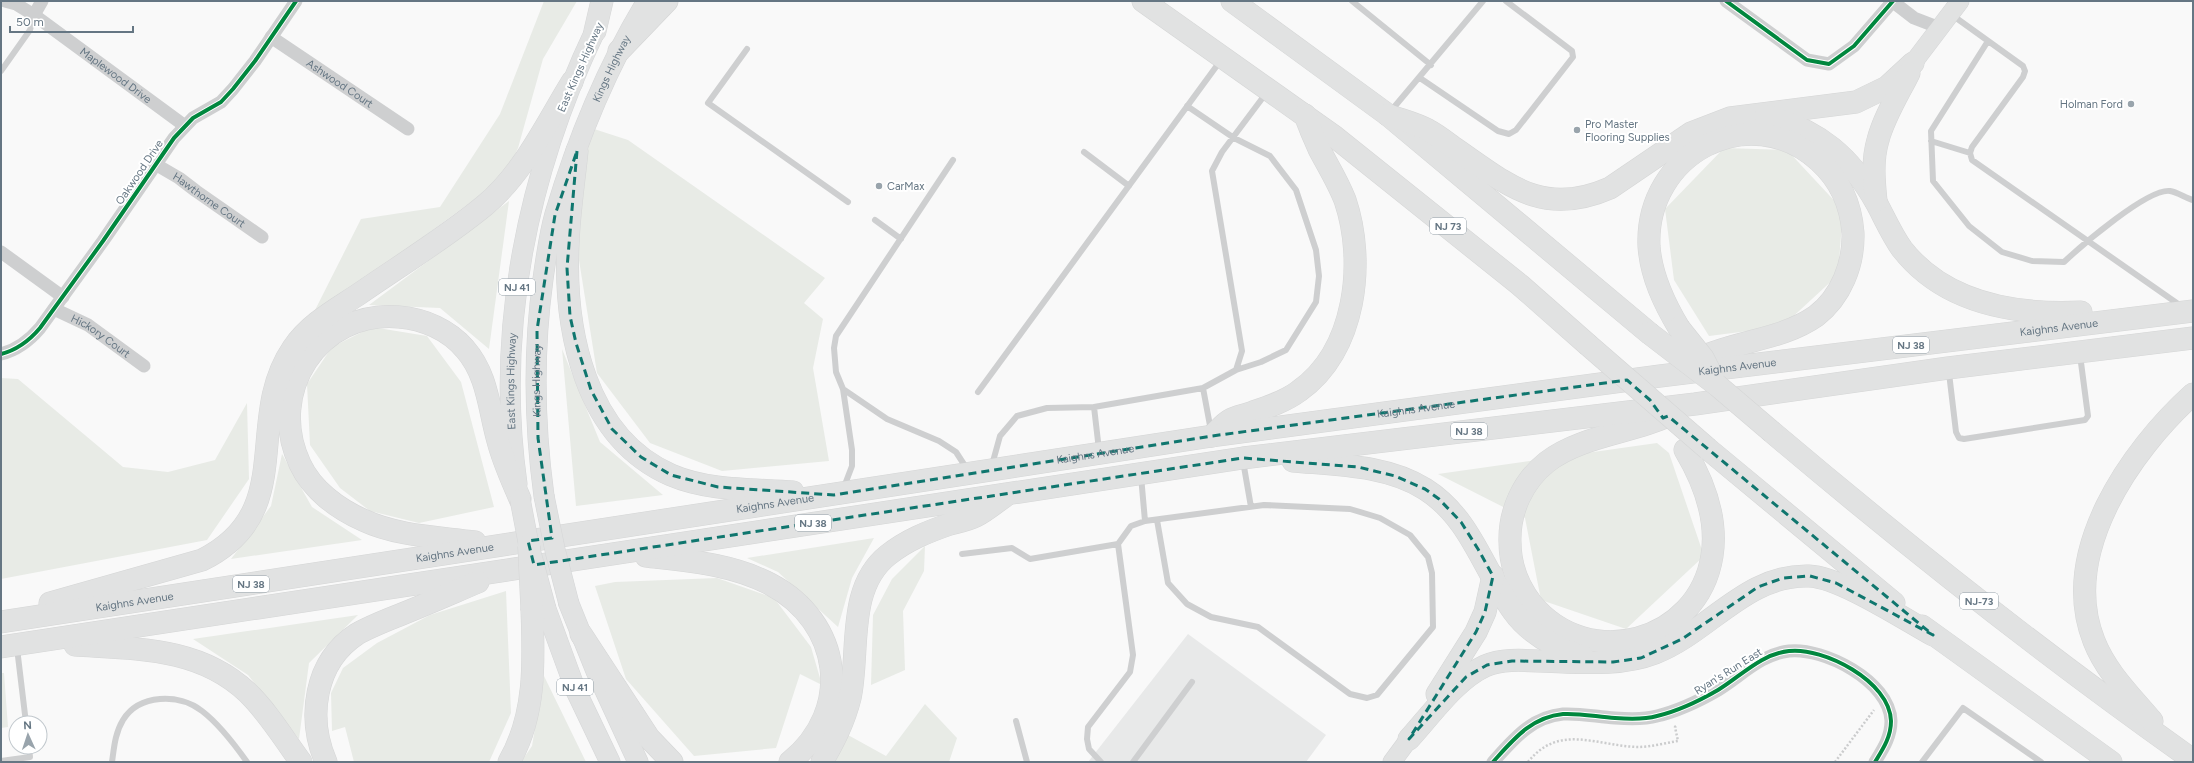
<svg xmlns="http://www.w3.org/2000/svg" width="2194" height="763" font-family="Figtree,sans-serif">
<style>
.built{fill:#e8e9e9}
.green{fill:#e8ebe6}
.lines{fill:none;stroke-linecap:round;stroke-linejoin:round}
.secondary-casing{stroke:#d5d6d7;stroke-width:19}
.primary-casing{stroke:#d5d6d7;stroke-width:21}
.highway-casing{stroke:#d5d6d6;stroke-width:23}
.path{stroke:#cbcccd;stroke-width:2.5;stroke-dasharray:2 2;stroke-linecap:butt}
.lane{stroke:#cecfd0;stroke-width:6}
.street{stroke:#cecfd0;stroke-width:13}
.secondary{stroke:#e1e2e2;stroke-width:18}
.primary{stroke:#e1e2e2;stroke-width:20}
.highway{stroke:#e1e2e2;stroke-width:22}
.primary-bridge-casing{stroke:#d5d6d7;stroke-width:21;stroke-linecap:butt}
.highway-bridge-casing{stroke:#d5d6d6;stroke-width:23;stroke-linecap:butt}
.primary-bridge{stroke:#e1e2e2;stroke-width:20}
.highway-bridge{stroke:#e1e2e2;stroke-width:22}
.cycleway-casing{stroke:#fff;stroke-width:6}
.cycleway{stroke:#00873e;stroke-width:4}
.marked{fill:none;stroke:#0f766e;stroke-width:3;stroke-dasharray:8 5;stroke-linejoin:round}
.poi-dot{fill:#99a4ac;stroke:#fff;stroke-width:1.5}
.labels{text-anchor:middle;stroke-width:4;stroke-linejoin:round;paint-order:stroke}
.shield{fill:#fff;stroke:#939fa8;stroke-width:1}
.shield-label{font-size:10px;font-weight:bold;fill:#657683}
.street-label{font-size:11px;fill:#657683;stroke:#fff}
.poi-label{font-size:11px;fill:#657683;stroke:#fff;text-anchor:start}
</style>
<rect width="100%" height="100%" fill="#f9f9f9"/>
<path class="built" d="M1188,634L1326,735L1306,762H1088Z"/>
<path class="green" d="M544,1H577L543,59L518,148L505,177L310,320L361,219L440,207L500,114Z
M591,128L628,140L825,278L804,303L823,319L813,368L829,461L722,471L650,443L597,373L575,235Z
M1724,148L1787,150L1843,210L1838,275L1786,323L1772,328L1709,336L1674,280L1665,209Z
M509,201L489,349L440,308L369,305Z
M372,327L427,336L461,382L494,507L419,523L370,511L340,488L310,445L307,384L332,347Z
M562,349L600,442L663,495L576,506Z
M1,378L18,379L123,467L168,472L215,460L247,403L249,479L207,540L1,579Z
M1657,443L1669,453L1704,556L1626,629L1541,600L1525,518L1438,474Z
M282,454L312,507L362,540L231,559L271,506Z
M874,538L852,578L838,627L778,572L747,558Z
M925,546L924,571L903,611L905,670L871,685L873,615L892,579Z
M717,578L774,598L811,647L822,685L800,674L776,748L694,756L626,679L595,586L615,582Z
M506,591L511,713L489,762H354L345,727L332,731L331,693L343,668L377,643L430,615Z
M358,615L309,663L299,739L248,675L193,639Z
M1,673H4L8,727L1,728Z
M544,676L586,762H521L532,746Z
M925,704L957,738L949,762H835L848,735L886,756Z"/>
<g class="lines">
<defs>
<path id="secondary" d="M1913,63L1960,1
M1392,762L1409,739"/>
<g id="primary">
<path id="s5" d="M517,484C495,328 528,172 595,31"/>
<path id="s6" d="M544,496C534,423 533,352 543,279C546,258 549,235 555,214C577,140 607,67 647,1"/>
<path d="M569,604L596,671L638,762"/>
<path d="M546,609L576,691L610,762"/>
</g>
<g id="highway">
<path d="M1143,1L1335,137L1520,285L1587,344"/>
<path d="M1232,1L1388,115L1649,333"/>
<path d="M595,31L602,1"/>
<path d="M619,51L667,1"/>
<path d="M1388,115C1401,120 1415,123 1428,130C1436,134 1445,141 1453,147C1507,184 1542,218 1610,188L1691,133L1730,118L1856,102L1887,87L1913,63"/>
<path d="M1766,116C1819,130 1851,157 1877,204C1885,219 1892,235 1902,249C1945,304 2016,315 2081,312"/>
<path d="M577,151C574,182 569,213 568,244C564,329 584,437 671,475C708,491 752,489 793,492"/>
<path d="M1876,201C1874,181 1872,160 1878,140C1884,117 1898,95 1909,73"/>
<path d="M1679,328C1664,303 1651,276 1649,246C1645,154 1749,98 1819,161C1840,180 1851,205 1853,233C1854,264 1841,297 1816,316C1786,337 1748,340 1715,352C1705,355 1695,360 1685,365"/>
<path d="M1666,417C1629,433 1579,437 1547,462C1523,481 1509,511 1510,542C1510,565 1518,586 1532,604C1588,672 1698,643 1712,556C1718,518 1704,482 1685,450"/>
<path d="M1772,432C1908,547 2047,657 2193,760"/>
<path d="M1212,436C1218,431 1223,424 1230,420C1236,416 1246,415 1253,412C1268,407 1286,401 1299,391C1356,351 1366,262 1345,200C1338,182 1328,166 1319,149C1314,138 1309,126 1305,115"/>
<path d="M1708,449L1894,603"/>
<path d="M1293,461C1337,465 1387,465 1425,489C1471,518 1483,570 1513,611C1530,635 1556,648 1583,657"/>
<path d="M475,542C438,537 397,536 363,520C338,509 312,490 300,464C266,392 318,310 399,317C424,319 449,330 465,349C488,375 489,410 498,441C503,461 512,480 520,499"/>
<path d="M646,556C689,561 732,564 770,584C842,622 854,710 790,762"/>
<path d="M50,603L202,560C299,512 243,421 293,348C309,324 335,310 359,294C401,265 445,238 484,206C523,174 546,124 572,82"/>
<path id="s7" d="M1,622L1212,436L1660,376L2193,311"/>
<path d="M1922,626L2111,762"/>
<path d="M581,634L649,738L672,762"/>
<path d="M75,645C137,649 199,647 247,692C268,712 284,739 301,762"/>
<path d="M1,647L1243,458L1695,404L1948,368L2193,338"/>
<path d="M1437,694L1476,632L1485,612L1493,576"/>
<path d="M2152,721C2131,696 2106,672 2094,641C2059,553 2130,451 2193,394"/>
<path d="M1409,739C1431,715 1456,679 1485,666C1501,659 1521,660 1538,661C1577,662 1619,667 1655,653C1709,632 1746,574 1809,576C1840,577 1904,619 1933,635"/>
<path d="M326,762C307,718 314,662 357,634C371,626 387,620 402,614C427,604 452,593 478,582"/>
<path d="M509,762C536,715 534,662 532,610"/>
<path d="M822,762C834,741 844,722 850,698C860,653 846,588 888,555C907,540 927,532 950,524C958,522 968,520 976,516C986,511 995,503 1004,497"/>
</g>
</defs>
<use href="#secondary" class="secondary-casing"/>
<use href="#primary" class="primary-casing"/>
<use href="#highway" class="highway-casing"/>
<path class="path" d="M1528,762C1559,723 1597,746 1638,747C1651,747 1665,743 1678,741L1675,727L1676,726
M1835,762L1874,710"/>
<path class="lane" d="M1352,1L1431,65
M1952,15L2023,66L2025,71L2023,77L1972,147L1970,153L1972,160L2181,306
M1988,41L1931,131L1933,181L1969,226L2002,252L2032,261L2064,262C2081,246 2148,188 2170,191C2177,192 2186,198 2193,200
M747,49L708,103L848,202
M1,71L30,30L34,15
M1420,78L1498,131L1509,134L1516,130L1573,57L1572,51L1506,1
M1187,106L1234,138L1270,156L1296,190L1316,250L1319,276L1316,302L1286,350L1261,362L1236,370
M1390,112L1483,1
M1931,141L1970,153
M1084,152L1129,186
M875,220L901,239
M1949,373L1956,432L1959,438L1964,439L2085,420L2088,416L2080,355
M843,389L887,419L939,441L956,452L967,469
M978,392L1221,60
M1211,431L1203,388L1236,370L1242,351L1212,171L1222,152L1267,92
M1099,450L1094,407L1203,388
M1243,461L1251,507
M992,465L1000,436L1017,416L1047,408L1094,407
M1141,476L1145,521
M844,487L852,466V450L843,389L836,372L834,348L836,336L953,160
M962,554L1012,548L1030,559L1118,544
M17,648L26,723
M1016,721L1027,762
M1,761L30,757L29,747
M112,762C114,748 115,733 123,720C139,694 179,693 202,711C219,724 235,745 247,762
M1101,762L1089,749L1087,739L1088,727L1130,672L1133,655L1118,544L1131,526L1145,521L1264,505L1350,509L1380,518L1410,535L1428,557L1432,573L1433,627L1377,695L1367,698L1350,694L1258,627L1211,617L1187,604L1168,583L1157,520
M1133,762L1192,682
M1922,762L1963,708L2041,762"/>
<g class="street">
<path id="s1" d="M5,1L16,4L34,15L185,126"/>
<path d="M1726,1L1807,60L1829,64L1854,46L1893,1"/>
<path d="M1892,1L1914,18L1940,28"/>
<path d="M34,15L42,1"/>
<path id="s2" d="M271,37L408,129"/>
<path id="s3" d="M155,164L179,178L196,191L262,237"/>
<path d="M1,252L63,297"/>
<path id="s4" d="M54,309L88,325L144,366"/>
<path d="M1,354C17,350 29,341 40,328L103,241L174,138L193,118L221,102L233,89L255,61L296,1"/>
<path d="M1493,762C1513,740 1531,717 1563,714C1580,713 1598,717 1615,718C1628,719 1643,720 1657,716C1678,711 1699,701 1718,690C1741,676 1761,654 1789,651C1823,647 1890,681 1891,721C1891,737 1883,749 1875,762"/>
</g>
<use href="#secondary" class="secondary"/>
<use href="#primary" class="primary"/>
<use href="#highway" class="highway"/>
<defs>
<path id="primary-bridge" d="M544,496L555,550L569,604
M520,499L529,546L546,609"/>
<path id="highway-bridge" d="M1679,328L1703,358L1713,378
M1649,333L1718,386L1772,432
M1587,344L1708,449
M529,546L532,610"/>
</defs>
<use href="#primary-bridge" class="primary-bridge-casing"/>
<use href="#highway-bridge" class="highway-bridge-casing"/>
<use href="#primary-bridge" class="primary-bridge"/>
<use href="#highway-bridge" class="highway-bridge"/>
<defs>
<path id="cycleway" d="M1726,1L1807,60L1829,64L1854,46L1893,1
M1,354C17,350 29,341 40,328L103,241L174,138L193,118L221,102L233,89L255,61L296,1
M1493,762C1513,740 1531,717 1563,714C1580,713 1598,717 1615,718C1628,719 1643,720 1657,716C1678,711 1699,701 1718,690C1741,676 1761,654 1789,651C1823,647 1890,681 1891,721C1891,737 1883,749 1875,762"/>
</defs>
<use href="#cycleway" class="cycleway-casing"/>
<use href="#cycleway" class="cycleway"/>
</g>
<path class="marked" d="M577,151L567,268L570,316L576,343L591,390L612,429L641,457L671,475L718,487L834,495L1212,436L1627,380L1650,400L1663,418L1668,416L1933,635L1836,583L1810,576L1783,578L1758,587L1682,639L1641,658L1613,662L1512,661L1487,665L1466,677L1409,739L1476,632L1485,612L1493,576L1478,549L1461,522L1439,499L1425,489L1395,476L1358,467L1243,458L534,565L528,541L552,538L538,438L537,330L555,215Z"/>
<g class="poi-dot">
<circle cx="2131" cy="104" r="4"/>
<circle cx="1577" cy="130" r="4"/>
<circle cx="879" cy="186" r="4"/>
</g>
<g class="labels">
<g class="shield">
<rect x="1430" y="218" width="36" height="16" rx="3"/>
<rect x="499" y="279" width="36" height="16" rx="3"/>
<rect x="1893" y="337" width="36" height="16" rx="3"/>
<rect x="1451" y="423" width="36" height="16" rx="3"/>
<rect x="795" y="515" width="36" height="16" rx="3"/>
<rect x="233" y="576" width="36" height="16" rx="3"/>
<rect x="1960" y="593" width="38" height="16" rx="3"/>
<rect x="557" y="679" width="36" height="16" rx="3"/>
</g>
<g class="shield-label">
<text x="1448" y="230">NJ 73</text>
<text x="517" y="291">NJ 41</text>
<text x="1911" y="349">NJ 38</text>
<text x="1469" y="435">NJ 38</text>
<text x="813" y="527">NJ 38</text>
<text x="251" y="588">NJ 38</text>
<text x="1979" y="605">NJ-73</text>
<text x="575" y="691">NJ 41</text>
</g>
<g class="street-label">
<text transform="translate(580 67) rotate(-66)" y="4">East Kings Highway</text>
<text dy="4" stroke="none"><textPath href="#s6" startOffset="440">Kings Highway</textPath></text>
<text dy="4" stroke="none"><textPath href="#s1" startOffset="134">Maplewood Drive</textPath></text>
<text dy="4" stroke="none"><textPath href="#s2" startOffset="83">Ashwood Court</textPath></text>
<text transform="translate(139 172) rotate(-56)" y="4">Oakwood Drive</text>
<text dy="4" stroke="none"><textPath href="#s3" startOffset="65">Hawthorne Court</textPath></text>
<text dy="4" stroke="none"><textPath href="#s7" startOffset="2079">Kaighns Avenue</textPath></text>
<text dy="4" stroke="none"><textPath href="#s4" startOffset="54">Hickory Court</textPath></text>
<text dy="4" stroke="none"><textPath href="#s7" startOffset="1755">Kaighns Avenue</textPath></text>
<text dy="4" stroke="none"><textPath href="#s6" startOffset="116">Kings Highway</textPath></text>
<text dy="4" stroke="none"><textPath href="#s5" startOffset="103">East Kings Highway</textPath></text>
<text dy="4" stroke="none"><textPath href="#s7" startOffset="1431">Kaighns Avenue</textPath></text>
<text dy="4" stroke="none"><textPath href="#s7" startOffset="1107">Kaighns Avenue</textPath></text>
<text dy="4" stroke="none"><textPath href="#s7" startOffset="783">Kaighns Avenue</textPath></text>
<text dy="4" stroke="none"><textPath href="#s7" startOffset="459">Kaighns Avenue</textPath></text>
<text dy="4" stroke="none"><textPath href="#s7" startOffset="135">Kaighns Avenue</textPath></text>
<text transform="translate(1728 671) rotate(-32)" y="4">Ryan's Run East</text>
</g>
<g class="poi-label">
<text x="2123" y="108" text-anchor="end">Holman Ford</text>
<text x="1585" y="128">Pro Master<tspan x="1585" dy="13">Flooring Supplies</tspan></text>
<text x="887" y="190">CarMax</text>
</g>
</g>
<rect width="2194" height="763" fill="none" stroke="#657683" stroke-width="4"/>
<g transform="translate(28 735) rotate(357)"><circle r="19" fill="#ffffff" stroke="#c1c8cd"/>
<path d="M0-3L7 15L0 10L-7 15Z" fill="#99a4ac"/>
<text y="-6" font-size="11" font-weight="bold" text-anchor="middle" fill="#657683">N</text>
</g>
<path d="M10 26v6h123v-6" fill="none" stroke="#657683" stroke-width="2"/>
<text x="16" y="26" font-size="12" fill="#657683" stroke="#ffffff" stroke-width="3" paint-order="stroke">50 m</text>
</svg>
